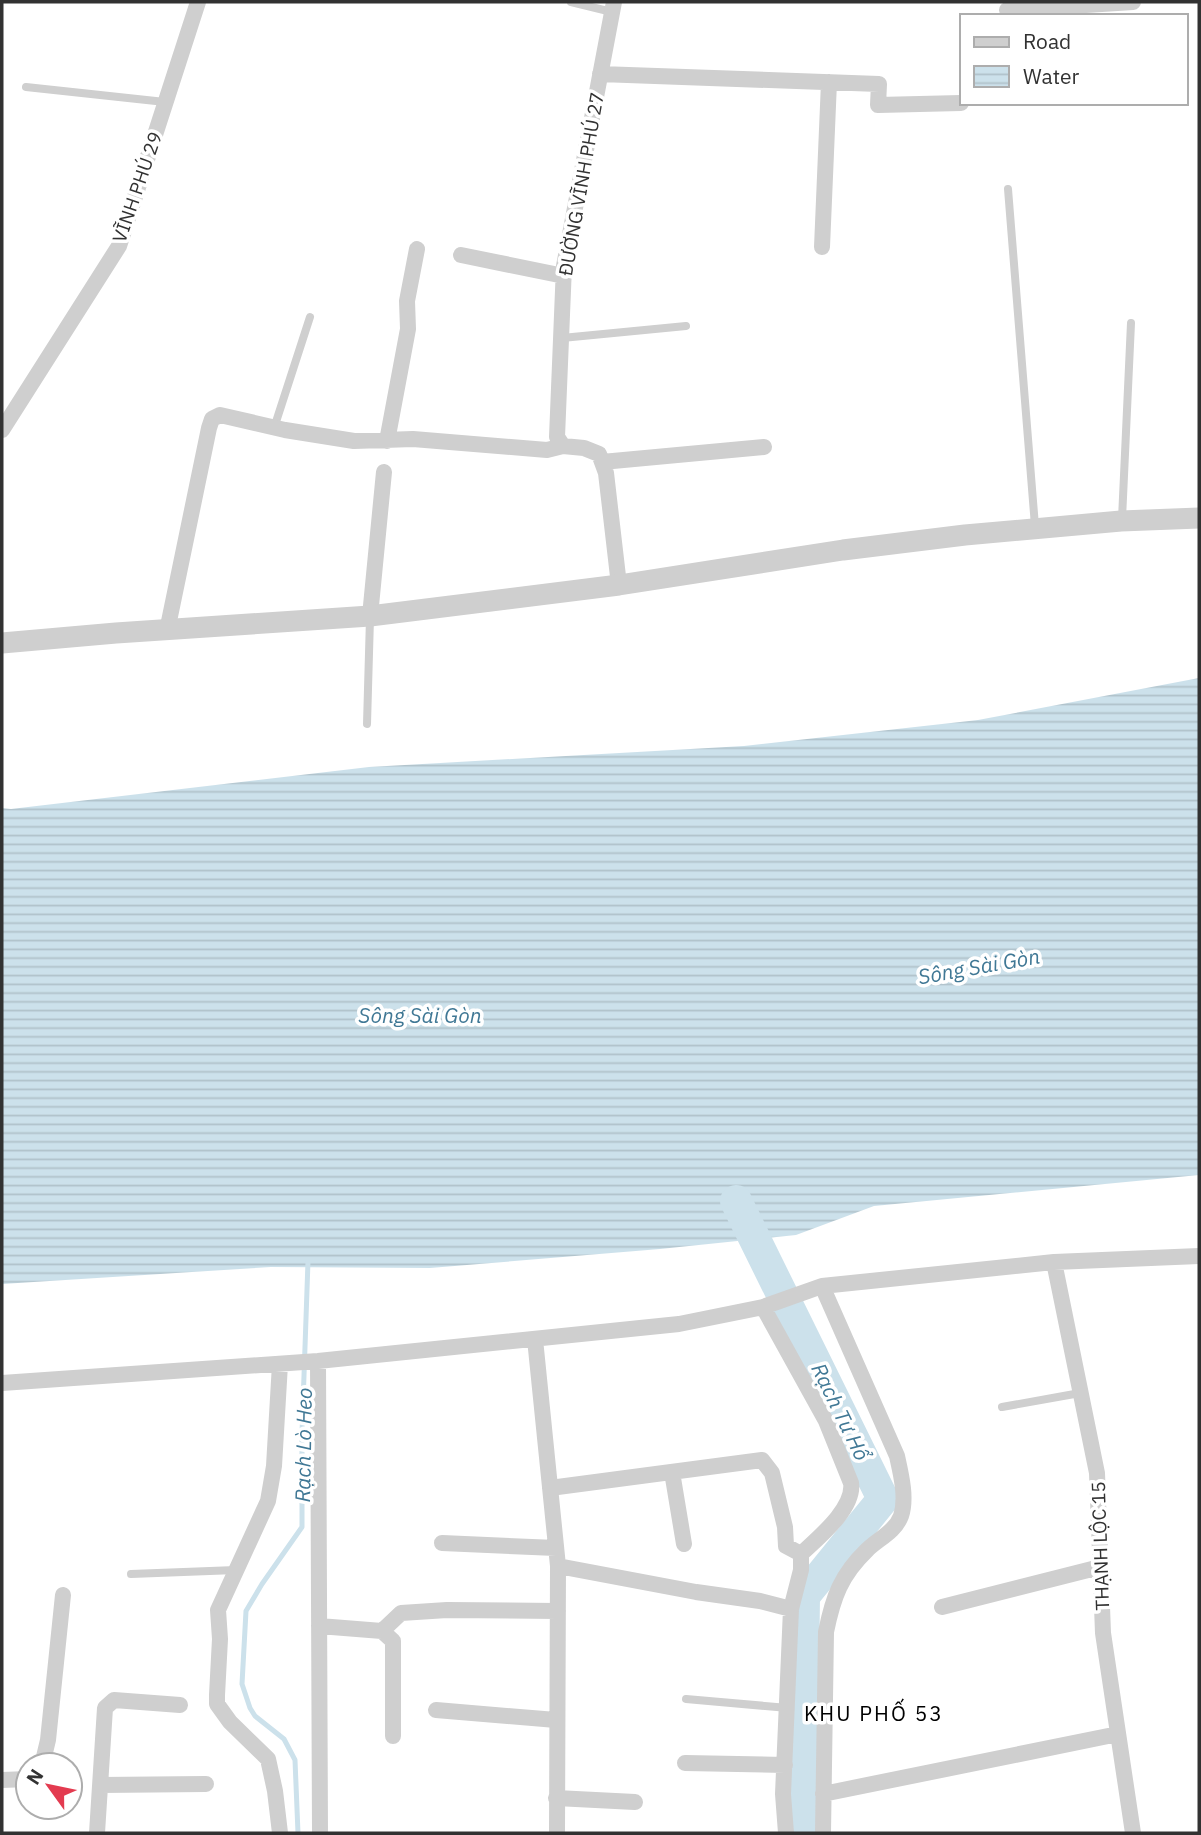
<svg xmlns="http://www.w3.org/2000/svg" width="1201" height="1835" font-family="'IBM Plex Sans',sans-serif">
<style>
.water{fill:url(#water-rules)}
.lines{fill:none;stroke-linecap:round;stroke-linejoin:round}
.stream{stroke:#cce1eb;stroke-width:5}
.river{stroke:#cce1eb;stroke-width:32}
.service{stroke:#cfcfcf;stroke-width:8}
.minor{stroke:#cfcfcf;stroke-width:16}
.tertiary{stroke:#cfcfcf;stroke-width:21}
.labels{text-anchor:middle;stroke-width:7;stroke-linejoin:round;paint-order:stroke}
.street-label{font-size:19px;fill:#323232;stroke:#fff}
.water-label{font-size:21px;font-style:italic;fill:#407895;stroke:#fff}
.neighbourhood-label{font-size:21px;letter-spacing:2px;fill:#000;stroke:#fff}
</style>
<defs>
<pattern id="water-rules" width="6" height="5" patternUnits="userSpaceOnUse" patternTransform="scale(1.75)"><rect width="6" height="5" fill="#cce1eb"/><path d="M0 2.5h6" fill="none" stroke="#b0c2ca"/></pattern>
</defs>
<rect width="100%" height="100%" fill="#fff"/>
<path class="water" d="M1199,678V1175L874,1206L796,1235L660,1249L430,1268L271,1267L2,1284V808L11,809L369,767L744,746L978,720Z"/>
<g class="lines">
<path class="stream" d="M298,1833L295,1760L284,1739L255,1716L250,1708L242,1684L246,1611L262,1584L302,1527V1433L308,1261"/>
<path class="river" d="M736,1201L883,1499L804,1596L801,1833"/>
<path class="service" d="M571,2L612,12
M26,87L165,102
M1008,189L1035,526
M562,338L686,326
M274,428L310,317
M1122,519L1131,323
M367,724L370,618
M1002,1407L1080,1393
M131,1574L236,1570
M686,1699L788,1708"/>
<path class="minor" d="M614,2L564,266L557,437L563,446L584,448L599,454L606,473L619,585
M1007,10L1133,2
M600,74L879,84L878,105L961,103
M822,247L829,82
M461,255L564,276
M2,430L119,246L198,2
M387,441L408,329L407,301L417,249
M602,462L764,447
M370,616L384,472
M167,631L209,428L212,419L220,415L285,430L354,441L413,439L547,450L563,446
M1054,1262L1097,1473L1103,1633L1133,1833
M822,1286L897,1456C901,1474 907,1498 901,1516C895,1532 878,1539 867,1550C841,1575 833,1597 826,1632L823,1833
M535,1339L558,1566L557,1833
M318,1361L320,1833
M2,1383L318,1361L679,1324L763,1307L822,1286L1054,1262L1199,1256
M672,1472L684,1544
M550,1488L762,1460L772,1473L785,1527L786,1546L801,1554C818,1538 855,1508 851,1483L826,1421L763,1307
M442,1543L556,1548
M558,1566L696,1592L760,1601L791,1609
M942,1607L1100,1567
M319,1626L382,1631L393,1641V1736
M382,1631L401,1613L447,1610L558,1611
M436,1710L556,1720
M685,1763L785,1765
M42,1765L48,1740L63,1595
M2,1780L28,1779
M100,1785L206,1784
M823,1794L1118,1734
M556,1798L635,1802
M97,1833L105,1708L114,1700L180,1705
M280,1833L275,1791L268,1759L230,1722L217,1704V1695L220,1639L218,1610L268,1501L274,1466L280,1364
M786,1833L783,1794L791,1609L801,1570V1554"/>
<path class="tertiary" d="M2,643L116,633L370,616L619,585L843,550L965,535L1121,521L1199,518"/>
</g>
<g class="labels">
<g class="street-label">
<text transform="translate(581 184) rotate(-80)" y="7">ĐƯỜNG VĨNH PHÚ 27</text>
<text transform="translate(137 187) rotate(-71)" y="7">VĨNH PHÚ 29</text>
<text transform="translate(1100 1546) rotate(-92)" y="7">THẠNH LỘC 15</text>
</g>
<g class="water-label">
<text transform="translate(979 967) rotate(-10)" y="7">Sông Sài Gòn</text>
<text x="420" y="1023">Sông Sài Gòn</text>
<text transform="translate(840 1412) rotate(64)" y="7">Rạch Tư Hổ</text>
<text transform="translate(304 1445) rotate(-89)" y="7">Rạch Lò Heo</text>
</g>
<g class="neighbourhood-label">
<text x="874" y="1721">KHU PHỐ 53</text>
</g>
</g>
<rect width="1201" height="1835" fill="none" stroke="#323232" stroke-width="7"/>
<rect x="960" y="14" width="228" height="91" fill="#ffffff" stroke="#adadad" stroke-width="2"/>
<rect x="974" y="37" width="35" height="10" fill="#cfcfcf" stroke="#adadad" stroke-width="2"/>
<text x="1023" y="49" font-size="21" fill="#323232">Road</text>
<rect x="974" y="66" width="35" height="21" fill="url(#water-rules)" stroke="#adadad" stroke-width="2"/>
<text x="1023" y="84" font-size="21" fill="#323232">Water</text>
<g transform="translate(49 1786) rotate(303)"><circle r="33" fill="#ffffff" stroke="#adadad" stroke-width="2"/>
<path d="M0-5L12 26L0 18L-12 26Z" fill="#e33b50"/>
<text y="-10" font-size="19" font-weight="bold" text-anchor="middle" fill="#323232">N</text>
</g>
</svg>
